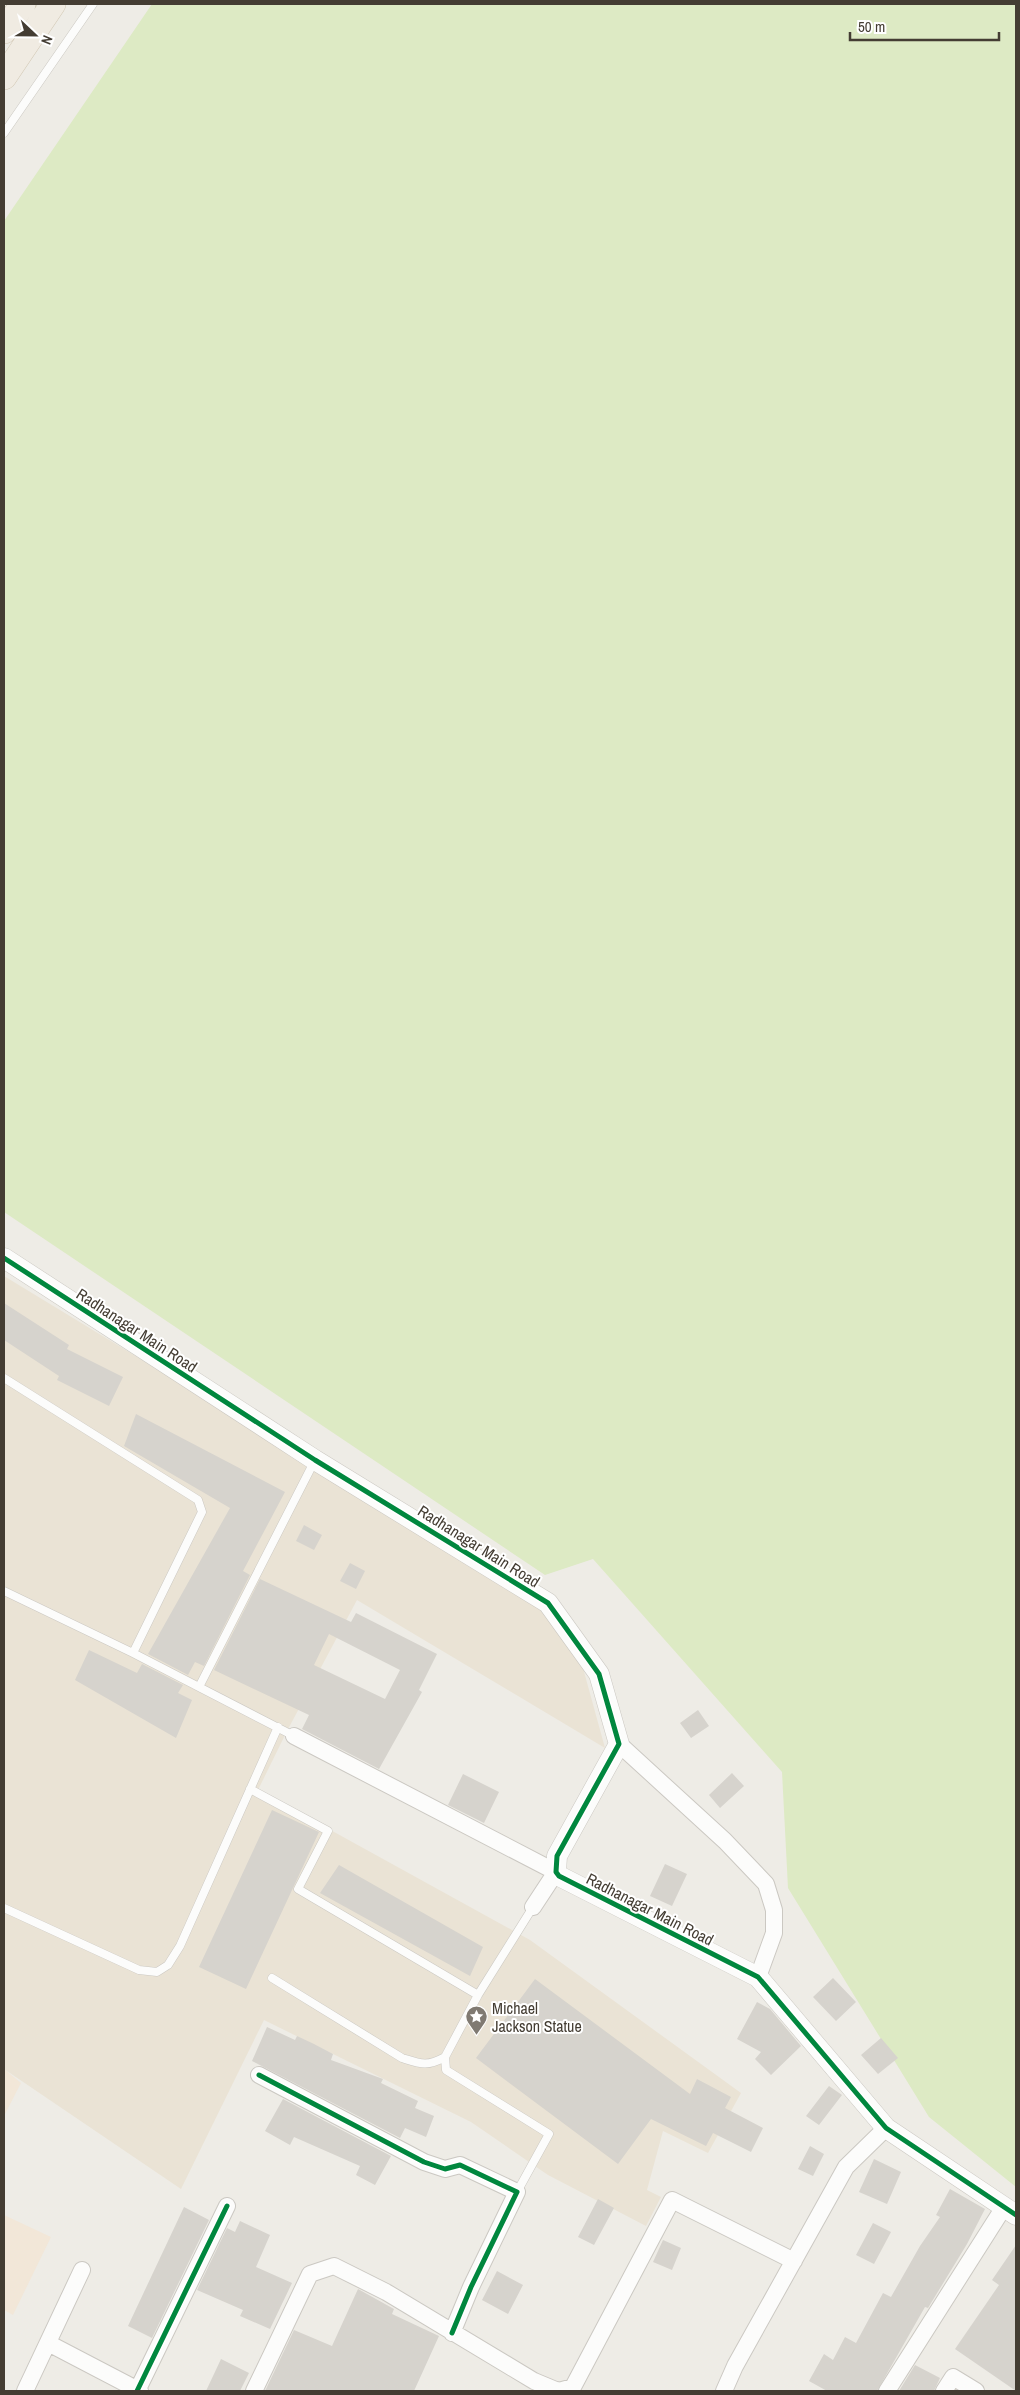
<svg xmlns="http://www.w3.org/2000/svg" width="1020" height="2395" font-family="'Archivo Narrow',sans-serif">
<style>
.commercial{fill:#f2e7d8}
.education{fill:#eae3d5}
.green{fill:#ddeac4}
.building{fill:#d6d3cd;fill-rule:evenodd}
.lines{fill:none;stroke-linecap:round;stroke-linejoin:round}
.service-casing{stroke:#cbc8c2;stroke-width:9}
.minor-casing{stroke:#cbc8c2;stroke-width:18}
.tertiary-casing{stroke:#cbc8c2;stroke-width:21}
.primary-casing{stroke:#d1c7b3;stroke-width:26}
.service{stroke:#fcfcfb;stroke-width:8}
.minor{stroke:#fcfcfb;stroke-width:16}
.tertiary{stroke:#fcfcfb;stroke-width:20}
.primary{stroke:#f0ebe2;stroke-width:25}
.cycleway-casing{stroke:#fff;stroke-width:8}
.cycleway{stroke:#00873e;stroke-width:5}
.labels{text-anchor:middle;stroke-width:4;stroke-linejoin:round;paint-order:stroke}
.street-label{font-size:16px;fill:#443d33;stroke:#fff}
.poi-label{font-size:16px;fill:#443d33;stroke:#fff;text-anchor:start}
</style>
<rect width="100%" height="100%" fill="#eeece6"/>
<path class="commercial" d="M4,2069L21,2083L4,2116Z
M4,2215L51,2237L13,2315L4,2310Z"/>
<path class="education" d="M4,1276L538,1601L583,1668L605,1748L357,1600L287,1731L258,1790L530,1940L741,2093L708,2153L663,2131L647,2190L661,2197L646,2226L548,2175L471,2122L264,2020L181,2189L4,2069Z"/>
<path class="green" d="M152,4H1016V2187L929,2117L788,1888L782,1772L593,1559L545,1575L4,1212V221Z"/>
<path class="building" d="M4,1303L69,1345L67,1349L123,1377L109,1406L57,1380L59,1376L4,1340Z
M136,1414L285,1492L243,1571L250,1575L204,1666L195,1662L188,1675L148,1654L230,1508L124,1446Z
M304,1525L322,1535L314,1550L296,1541Z
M350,1563L365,1571L356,1589L340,1581Z
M260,1579L351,1622L356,1613L437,1654L419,1690L422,1692L379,1769L302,1729L309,1715L214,1670ZM329,1634L400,1670L385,1699L314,1665Z
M89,1650L137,1673L142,1664L183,1685L178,1693L192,1700L176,1738L75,1680Z
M698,1710L709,1726L691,1738L680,1723Z
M732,1773L744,1786L720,1808L709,1795Z
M463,1774L499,1792L484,1823L448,1805Z
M272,1810L319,1832L246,1989L199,1967Z
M665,1864L687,1874L672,1906L650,1896Z
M339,1865L483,1947L470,1976L320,1893Z
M833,1978L856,2002L836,2021L813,1997Z
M535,1979L690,2094L697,2079L731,2097L725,2108L763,2128L751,2152L713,2133L706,2146L651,2119L618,2164L476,2058Z
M757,2002L770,2009L801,2046L771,2075L755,2059L761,2052L737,2039Z
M267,2027L295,2040L297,2036L314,2044L333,2054L331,2060L383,2079L381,2083L418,2101L415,2108L434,2116L426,2137L405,2128L400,2138L252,2061Z
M881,2038L898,2058L878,2074L861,2055Z
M829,2086L842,2095L819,2125L806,2116Z
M283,2099L391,2156L375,2185L356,2175L360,2166L294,2137L290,2145L265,2131Z
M810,2146L824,2154L813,2176L798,2169Z
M874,2159L901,2172L887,2204L859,2192Z
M950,2189L985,2209L967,2244L928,2308L925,2307L877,2391H827L809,2381L824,2354L833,2360L845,2337L856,2343L883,2293L891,2297L920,2246L940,2217L936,2215Z
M598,2199L614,2208L594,2245L578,2237Z
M184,2207L209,2220L152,2338L128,2326Z
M240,2221L270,2235L256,2267L292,2283L270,2329L240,2316L243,2310L197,2290L227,2228L235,2232Z
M873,2223L891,2232L874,2264L856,2255Z
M663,2240L681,2248L672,2270L653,2262Z
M1016,2245V2391L955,2349L999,2285L992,2280Z
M497,2271L523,2285L508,2314L482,2300Z
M358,2289L394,2309L392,2314L439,2336L414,2391H265L294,2330L332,2346Z
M221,2359L249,2373L240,2391H206Z
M915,2365L940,2378L934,2391H899Z"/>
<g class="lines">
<defs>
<path id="service" d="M4,133L93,4
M4,1378L198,1500L202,1512L133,1653
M4,1591L133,1653L294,1736
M199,1687L314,1462
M250,1789L328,1831L298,1889L478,1995L445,2057L446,2070L549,2134L517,2192
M4,1908L139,1970L157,1972L168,1965L180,1946L278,1727
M272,1978L402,2058C421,2064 427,2067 445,2057
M478,1995L533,1907"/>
<path id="minor" d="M294,1736L556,1872L533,1907
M619,1744L725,1841L766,1884L774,1910V1933L758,1977
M259,2075L424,2162L445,2169L460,2165L517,2192L471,2287L452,2333
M48,2343L140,2391
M25,2391L82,2270
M137,2391L227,2206
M254,2391L310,2274L334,2266L386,2292L534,2381L558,2391
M559,2391L573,2387L672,2200L794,2261
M724,2391L735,2366L846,2167L886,2128
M887,2391L1004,2207
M944,2391L953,2377L976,2391"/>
<path id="tertiary" d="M4,1258L315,1460L548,1603L599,1674L619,1744L557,1856L556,1872L559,1876L758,1977L886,2128L1016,2215"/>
<path id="primary" d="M4,31L23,4
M4,77L53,4"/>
</defs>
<use href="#service" class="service-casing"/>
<use href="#minor" class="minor-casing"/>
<use href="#tertiary" class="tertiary-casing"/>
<use href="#primary" class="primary-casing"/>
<use href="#service" class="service"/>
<use href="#minor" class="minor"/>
<use href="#tertiary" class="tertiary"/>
<use href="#primary" class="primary"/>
<defs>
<path id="cycleway" d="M4,1258L315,1460L548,1603L599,1674L619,1744L557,1856L556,1872L559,1876L758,1977L886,2128L1016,2215
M259,2075L424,2162L445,2169L460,2165L517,2192L471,2287L452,2333
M137,2391L227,2206"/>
</defs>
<use href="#cycleway" class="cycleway-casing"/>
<use href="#cycleway" class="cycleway"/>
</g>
<defs>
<symbol id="sight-pin" viewBox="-11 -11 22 30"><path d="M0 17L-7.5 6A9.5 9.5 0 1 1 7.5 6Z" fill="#807a72" stroke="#fff"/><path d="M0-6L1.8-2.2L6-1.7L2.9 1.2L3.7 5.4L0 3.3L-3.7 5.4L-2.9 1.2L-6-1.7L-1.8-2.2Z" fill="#fff"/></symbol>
</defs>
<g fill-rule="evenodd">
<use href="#sight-pin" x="464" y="2004" width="25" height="34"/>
</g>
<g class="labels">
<g class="street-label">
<text transform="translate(137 1330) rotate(33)" y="6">Radhanagar Main Road</text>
<text transform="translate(479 1546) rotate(32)" y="6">Radhanagar Main Road</text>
<text transform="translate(650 1909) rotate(27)" y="6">Radhanagar Main Road</text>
</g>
<g class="poi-label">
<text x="492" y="2014">Michael<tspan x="492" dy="18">Jackson Statue</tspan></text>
</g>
</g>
<rect width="1020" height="2395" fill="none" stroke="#443d33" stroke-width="10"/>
<g transform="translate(35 35) rotate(112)" stroke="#ffffff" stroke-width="4" paint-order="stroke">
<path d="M0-4L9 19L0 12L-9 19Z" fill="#443d33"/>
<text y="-8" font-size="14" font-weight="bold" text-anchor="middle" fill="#443d33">N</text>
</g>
<path d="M850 32v8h149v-8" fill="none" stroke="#443d33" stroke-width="2.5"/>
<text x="858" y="32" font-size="15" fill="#443d33" stroke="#ffffff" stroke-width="4" paint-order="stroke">50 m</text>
</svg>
